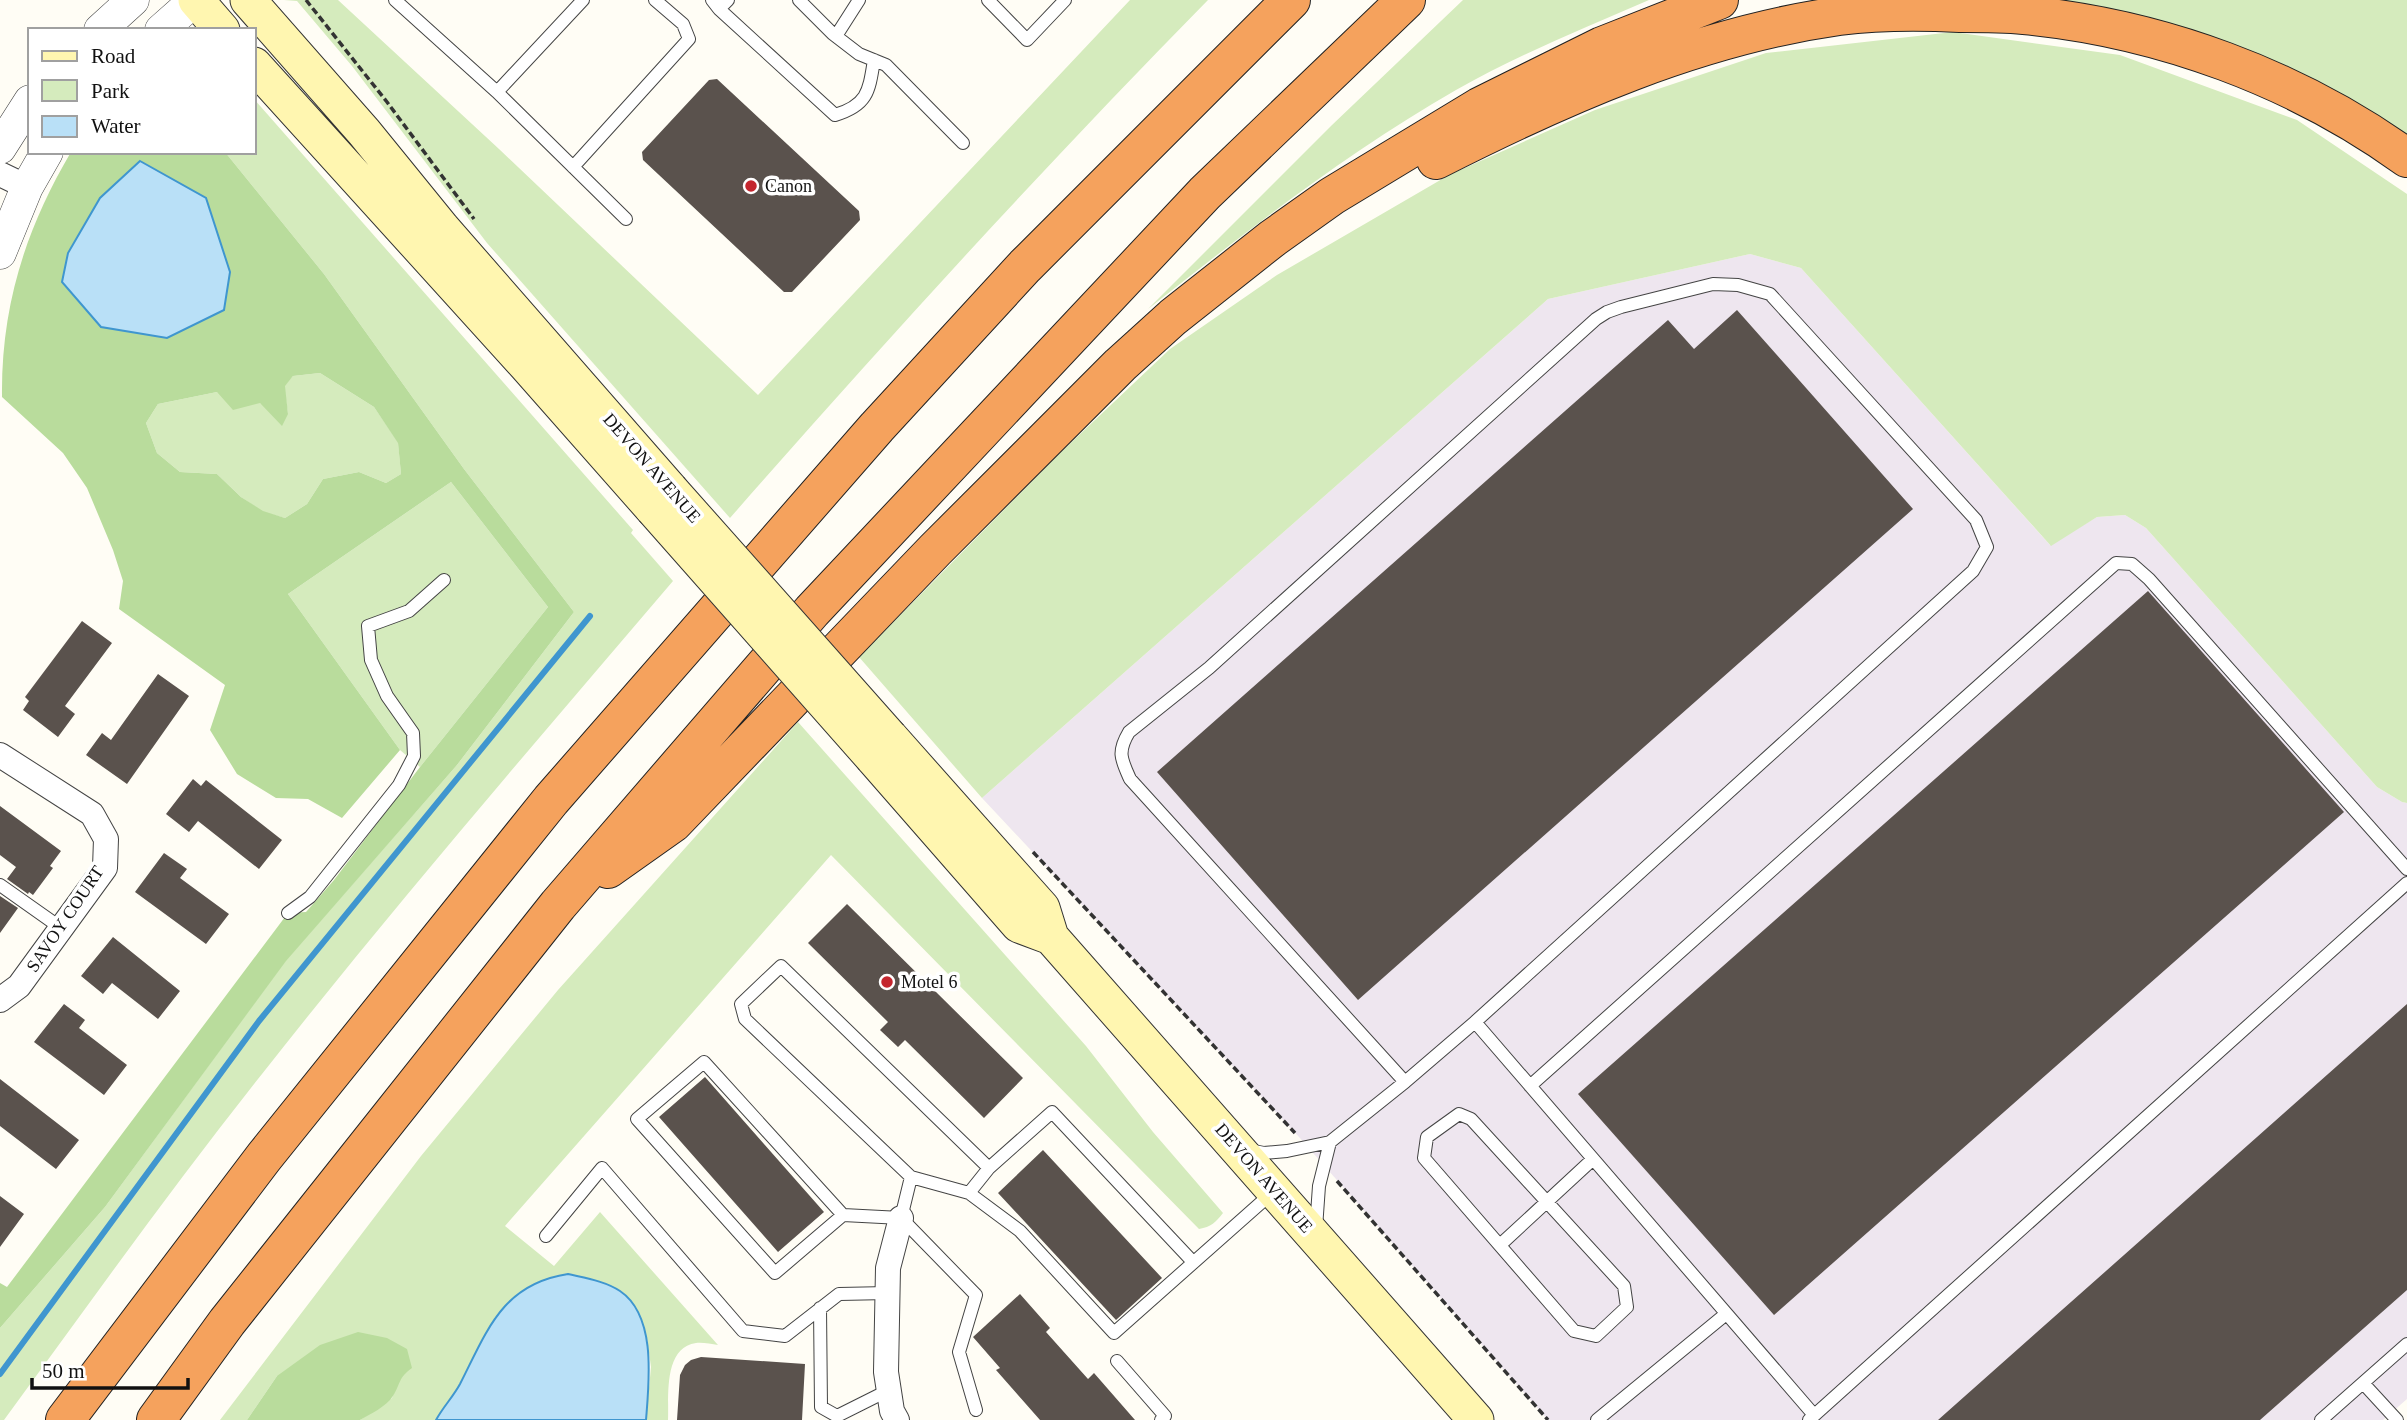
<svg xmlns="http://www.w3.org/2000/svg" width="2407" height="1420" font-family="Georgia,serif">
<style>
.industrial{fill:#eee6ef}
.green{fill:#d5ebbd}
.forest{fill:#b9dc9c;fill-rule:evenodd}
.water{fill:#b9e0f7;stroke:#3f96cf;stroke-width:2}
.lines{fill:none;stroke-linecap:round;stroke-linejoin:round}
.stream{stroke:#3f96cf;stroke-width:6}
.building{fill:#5a524d}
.service-casing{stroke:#444;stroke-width:14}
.minor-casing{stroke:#444;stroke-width:26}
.tertiary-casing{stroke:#444;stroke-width:33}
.secondary-casing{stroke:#333;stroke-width:37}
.motorway-casing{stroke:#222;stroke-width:40}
.path{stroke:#333;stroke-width:3.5;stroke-dasharray:7 3.5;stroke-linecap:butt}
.service{stroke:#fff;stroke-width:12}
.minor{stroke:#fff;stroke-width:24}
.tertiary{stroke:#fff;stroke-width:32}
.secondary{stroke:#fff6b0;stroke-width:35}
.motorway{stroke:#f5a25d;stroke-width:38}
.secondary-bridge-casing{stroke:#333;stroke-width:37;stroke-linecap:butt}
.secondary-bridge{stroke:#fff6b0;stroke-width:35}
.poi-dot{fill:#c4262e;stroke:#fff;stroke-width:2.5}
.labels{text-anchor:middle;stroke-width:7;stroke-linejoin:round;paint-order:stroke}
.poi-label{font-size:18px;fill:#111;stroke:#fff;text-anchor:start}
.street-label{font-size:18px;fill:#111;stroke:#fff}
</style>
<rect width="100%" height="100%" fill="#fffdf5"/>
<path class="industrial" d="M1750,254L1801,268L2050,545L2097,517L2125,515L2146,528L2377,787L2402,802L2407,803V1399L2383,1420H1548L1299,1137L982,798L1548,299Z"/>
<path class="green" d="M284,0H338L499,149L758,395L1130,0H1208C1043,168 885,341 730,518L487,243L352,66L297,1Z
M1463,0H1649C1584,28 1518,55 1456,90C1346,153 1247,231 1148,309L1332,125Z
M2057,0H2407V136Z
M1953,32L2120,55L2297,120L2407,194V803L2402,802L2377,787L2146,528L2125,515L2097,517L2051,546L1801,268L1750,254L1548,299L982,798L859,657L1058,455L1170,349L1277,275L1449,175L1595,110L1766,53Z
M254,99L633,530L631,533L673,581C534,744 394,906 262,1074C172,1187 89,1304 4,1420H0V1328L105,1207L286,960L457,765L574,612L464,469L324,274L225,152H254Z
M320,373L374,407L398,442L401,474L386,483L359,472L323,479L307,504L285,518L263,512L241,497L217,474L180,472L157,453L146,423L158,404L217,392L260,403L288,414L284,386L293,376Z
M451,482L548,607L420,767L400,750L288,594Z
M798,722L1086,1046L1153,1132L1223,1213C1216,1222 1211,1227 1199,1229L831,855L505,1226L554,1266L600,1212L718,1345C711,1344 702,1342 696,1343C663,1348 669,1397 668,1420H646L651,1367L647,1338L622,1292L604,1283L568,1274L495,1317L458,1387L436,1420H360L392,1398L401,1376H277L247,1420H220L421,1156L558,990Z"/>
<path class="forest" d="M71,152H225L324,274L464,469L574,612L457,765L286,961L105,1207L0,1328V1283L7,1287L288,913L306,912L334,880L420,767L548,607L451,482L288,594L400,750L342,818L308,799L276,798L237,774L210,730L225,685L119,609L123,581L113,550L87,488L63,453L2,397C1,307 25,230 71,152ZM320,373L374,407L398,443L401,474L386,483L359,472L323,479L307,504L285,518L263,511L241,497L217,474L180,472L157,453L146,423L158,404L217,392L233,410L260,403L282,426L288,414L285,386L293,376Z
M358,1332L387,1338L407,1349L412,1368C398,1378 401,1383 393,1396C386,1407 370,1414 360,1420H247L277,1376L320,1345Z"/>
<path class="water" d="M140,161L206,198L230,272L224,310L167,338L101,327L62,282L68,253L100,198Z
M568,1274C585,1278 605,1281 620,1291C657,1316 649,1382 646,1420H436C443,1407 453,1397 460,1384C487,1331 502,1284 568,1274Z"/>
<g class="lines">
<path class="stream" d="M0,1374L259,1021L590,616"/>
</g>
<path class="building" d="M717,79L859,211L860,220L792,292H784L643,160L642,152L709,80Z
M1737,310L1913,509L1358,1000L1157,772L1668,320L1694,349Z
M2148,591L2344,812L1774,1315L1578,1094Z
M82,621L112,643L65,706L75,714L58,737L23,710L29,701L25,697Z
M158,674L189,696L127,784L86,755L102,733L111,740Z
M193,779L201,786L206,780L282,840L259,869L198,821L189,832L166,814Z
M0,806L61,851L50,866L53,868L33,895L29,892L28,894L7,879L16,867L0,855Z
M164,853L187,869L180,878L229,914L206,944L135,892Z
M0,896L18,908L0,933Z
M847,904L1023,1078L984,1118L905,1040L898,1047L880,1030L888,1022L808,943Z
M113,937L180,991L158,1019L112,983L103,994L81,976Z
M64,1004L85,1020L79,1028L127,1065L104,1095L34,1042Z
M2407,1004V1290L2260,1420H1938Z
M705,1077L824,1212L778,1252L659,1117Z
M0,1079L79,1140L56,1169L0,1126Z
M1043,1150L1162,1278L1116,1320L998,1193Z
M0,1196L24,1214L0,1247Z
M1020,1294L1050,1328L1046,1332L1088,1379L1094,1373L1135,1420H1040L996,1370L1000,1368L973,1337Z
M701,1357L805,1364L802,1420H677L680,1375L685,1365L691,1360Z"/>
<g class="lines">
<defs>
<path id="service" d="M395,0L497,92
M583,0L497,92L626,219
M712,0L719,9L728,0
M799,0L833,34L859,54L886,65L963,143
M988,0L1027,40L1065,0
M719,9L835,115C868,105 869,91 874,60
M836,36L859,0
M573,167L689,39L683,24L655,0
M0,885L61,928
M288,913L310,897L399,785L414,756L413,733L387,696L371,660L368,626L409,611L444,580
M1475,1022L1814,1415
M1530,1086L2116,563L2132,564L2149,579L2407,869
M1459,1114L1471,1119L1624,1286L1627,1307L1596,1336L1574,1331L1424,1158L1427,1137Z
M1249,1150L1264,1153L1287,1151L1330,1142L1405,1082L1475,1022L1973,571L1987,547L1976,520L1770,294L1738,285L1713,284L1621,307L1607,312L1596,319L1209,668L1129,732C1117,752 1121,759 1130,779L1405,1082
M911,1177L745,1019L741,1004L781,966L989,1168L1052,1112L1193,1262
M969,1193L989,1168
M843,1215L704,1062L637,1119L775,1273L843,1215L901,1218L976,1295L959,1352L976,1410
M901,1218L911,1177L969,1193L1020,1231L1114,1333L1273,1192
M1316,1228L1319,1186L1330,1142
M546,1236L602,1168L743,1331L785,1336L839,1294L888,1293
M1500,1245L1593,1159
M820,1308L821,1407L837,1416L889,1390
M1117,1361L1165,1416L1161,1420
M2363,1383L2397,1420
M1597,1420L1726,1314
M1809,1420L2407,883
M2321,1420L2407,1344"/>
<path id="minor" d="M0,174L27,187
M0,755L92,814L106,839L105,868L19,986L0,1000
M897,1420L892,1411L886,1372L888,1268L901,1218"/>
<path id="tertiary" d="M100,30L133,0
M161,30L195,0
M0,148L30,101
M0,253L27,187L47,152"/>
<path id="secondary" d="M196,0L222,30
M248,0L364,132L442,228L670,489
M254,65L526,365L653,509
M890,737L1042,908L1051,937L1476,1420
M873,758L1019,925L1051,937"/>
<path id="motorway" d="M1436,160C1562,96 1697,36 1839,16C1878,11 1920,11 1960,13C1981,13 2003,13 2024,15C2160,28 2296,78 2407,158
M608,869L673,823L935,550L1120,365L1173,317L1273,238L1332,196L1479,107L1602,46L1719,0
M65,1420L264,1157L551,800L877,427L1025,266L1291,0
M156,1420L227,1322L558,905L812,611L1205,193L1406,0"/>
</defs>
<use href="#service" class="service-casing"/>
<use href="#minor" class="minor-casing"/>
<use href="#tertiary" class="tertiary-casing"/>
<use href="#secondary" class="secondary-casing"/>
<use href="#motorway" class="motorway-casing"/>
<path class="path" d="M306,0L387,102L474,219
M1033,852L1295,1133
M1337,1181L1548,1420"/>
<use href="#service" class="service"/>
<use href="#minor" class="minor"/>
<use href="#tertiary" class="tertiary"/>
<use href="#secondary" class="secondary"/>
<use href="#motorway" class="motorway"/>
<defs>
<path id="secondary-bridge" d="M670,489L890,737
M653,509L873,758"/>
</defs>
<use href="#secondary-bridge" class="secondary-bridge-casing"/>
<use href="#secondary-bridge" class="secondary-bridge"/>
</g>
<g class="poi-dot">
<circle cx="751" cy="186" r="7"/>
<circle cx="887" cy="982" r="7"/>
</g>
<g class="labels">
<g class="poi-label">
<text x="765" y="192">Canon</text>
<text x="901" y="988">Motel 6</text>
</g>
<g class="street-label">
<text transform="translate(652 468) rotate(49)" y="6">DEVON AVENUE</text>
<text transform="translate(65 919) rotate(-56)" y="6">SAVOY COURT</text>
<text transform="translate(1264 1178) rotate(49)" y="6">DEVON AVENUE</text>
</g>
</g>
<rect x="28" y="28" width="228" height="126" fill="#ffffff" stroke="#a0a0a0" stroke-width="2"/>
<rect x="42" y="51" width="35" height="10" fill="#fff6b0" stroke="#a0a0a0" stroke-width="2"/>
<text x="91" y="63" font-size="21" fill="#111111">Road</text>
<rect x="42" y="80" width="35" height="21" fill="#d5ebbd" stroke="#a0a0a0" stroke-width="2"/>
<text x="91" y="98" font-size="21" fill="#111111">Park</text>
<rect x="42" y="116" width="35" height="21" fill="#b9e0f7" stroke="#a0a0a0" stroke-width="2"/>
<text x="91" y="133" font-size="21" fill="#111111">Water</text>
<path d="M32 1378v10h156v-10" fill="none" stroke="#111111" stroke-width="3.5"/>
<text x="42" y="1378" font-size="21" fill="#111111" stroke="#ffffff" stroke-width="5" paint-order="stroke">50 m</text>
</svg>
